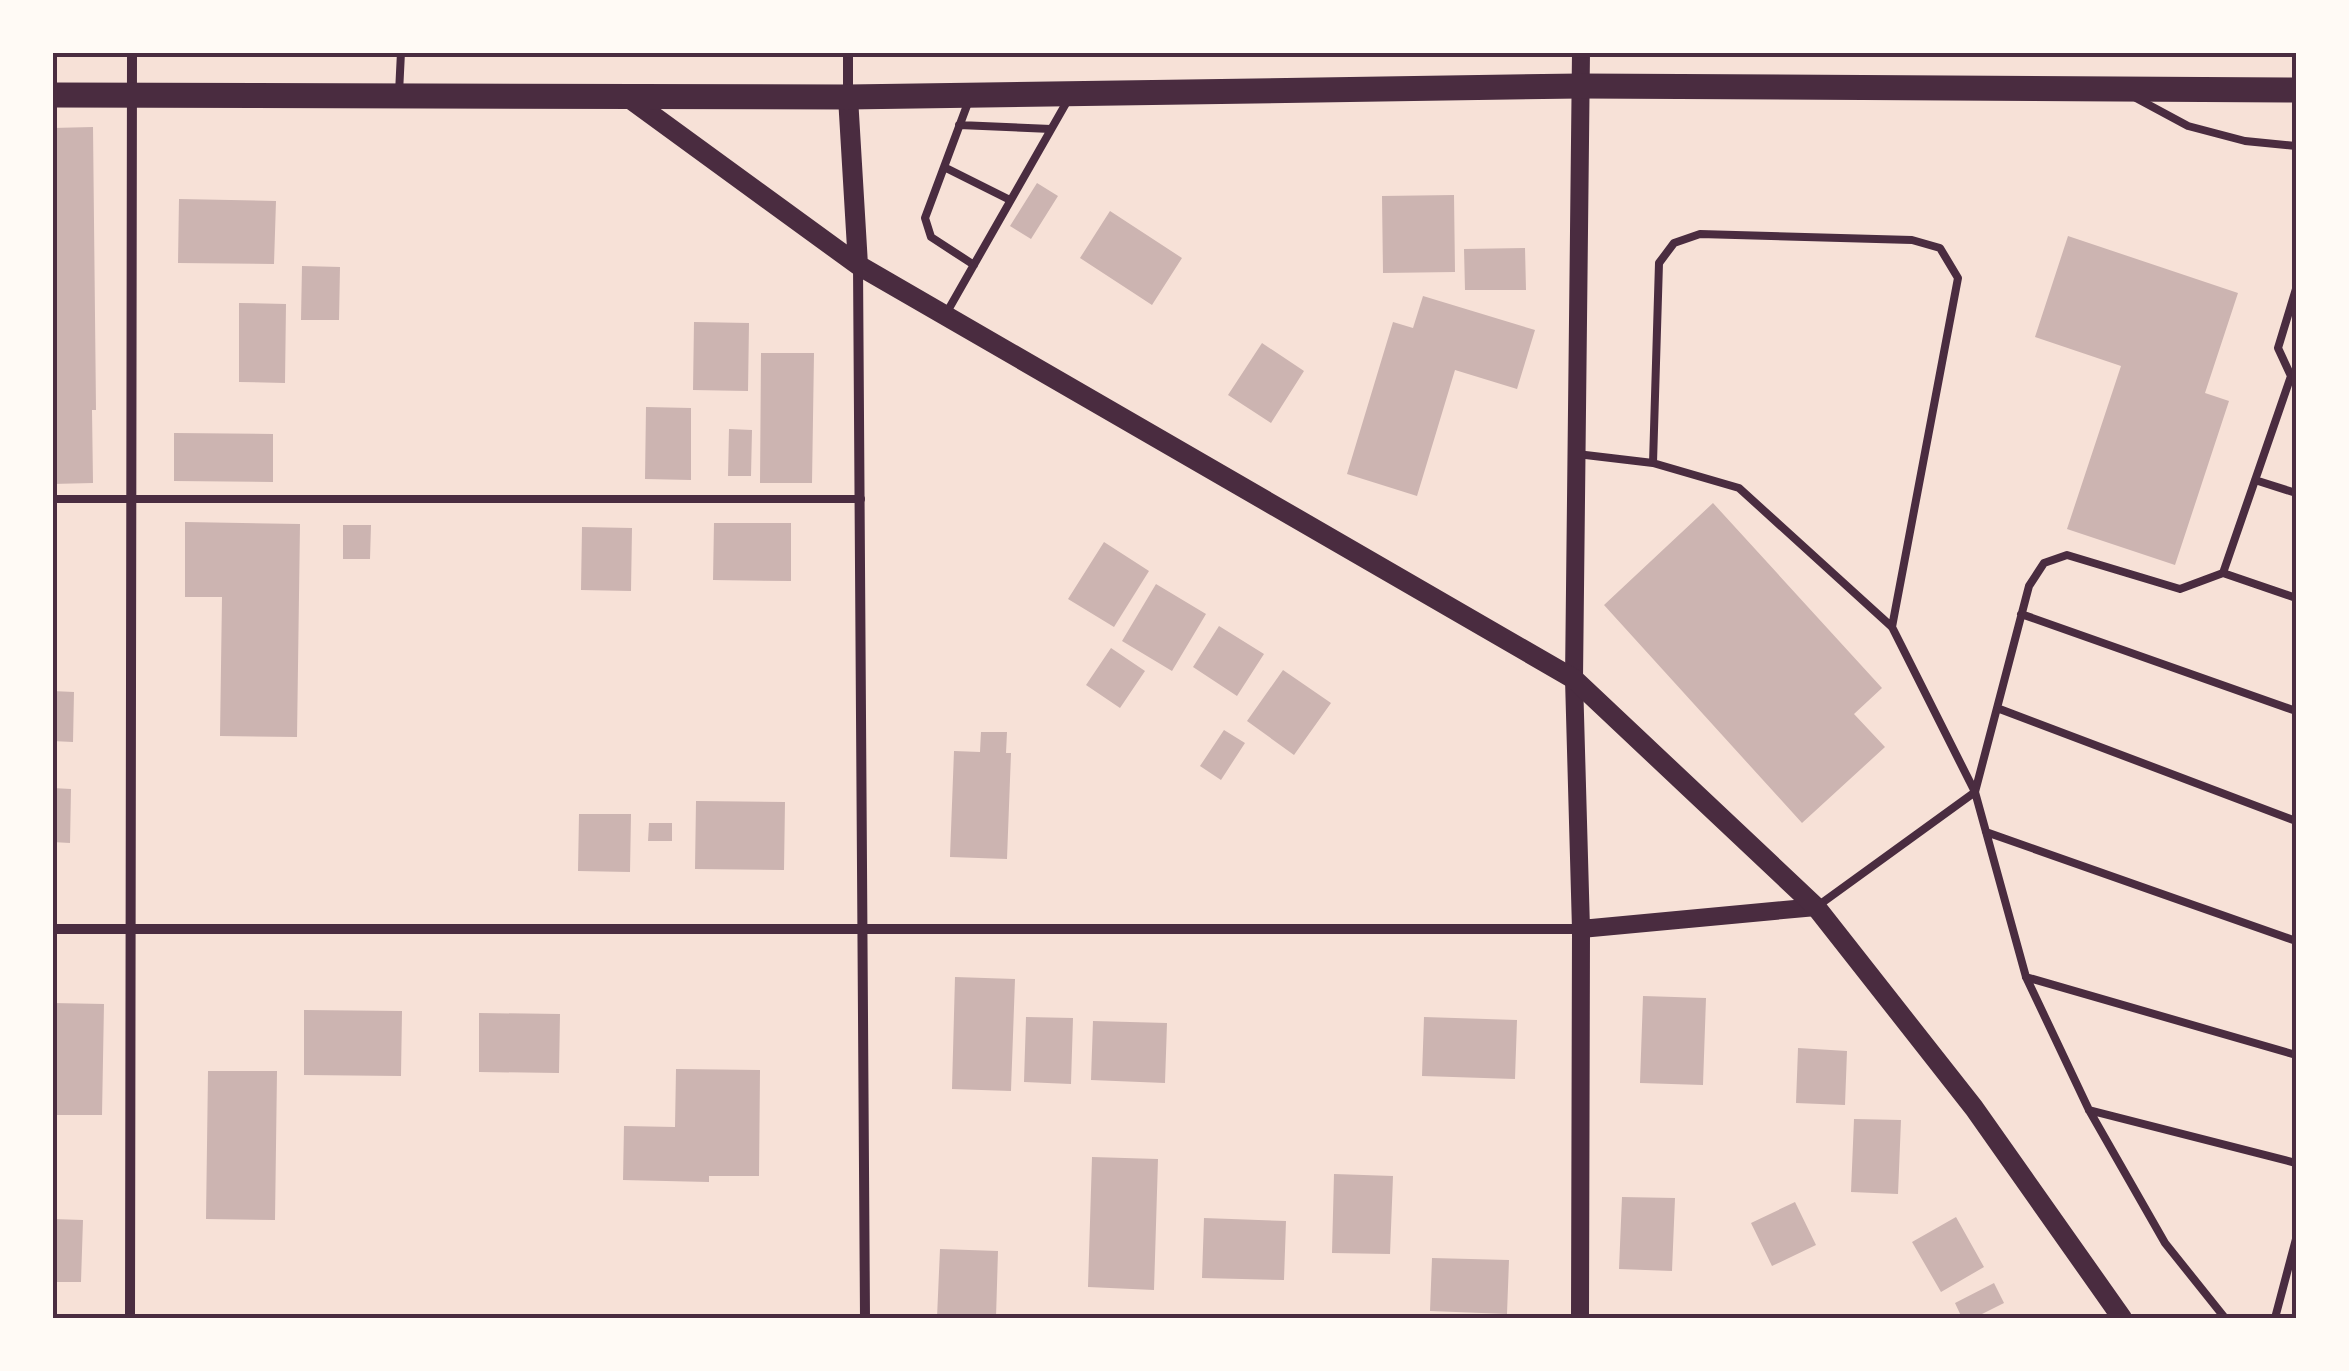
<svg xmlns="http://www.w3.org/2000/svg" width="2349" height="1371" font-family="'Crimson Pro',serif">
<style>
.building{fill:#ccb4b1}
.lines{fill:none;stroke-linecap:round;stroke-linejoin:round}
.service{stroke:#4a2c40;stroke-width:8}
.minor{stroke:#4a2c40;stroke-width:10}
.tertiary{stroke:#4a2c40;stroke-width:18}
.secondary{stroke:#4a2c40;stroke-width:20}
.primary{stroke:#4a2c40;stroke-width:25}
.neatline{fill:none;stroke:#4a2c40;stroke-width:4}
</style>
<rect width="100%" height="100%" fill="#f7e1d7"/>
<path class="building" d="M93,127L96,410H92L93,483L52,484V128Z
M1037,183L1058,196L1031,239L1010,226Z
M1454,195L1455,272L1383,273L1382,196Z
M179,199L276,201L274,264L178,263Z
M1110,211L1182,258L1152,305L1080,258Z
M2068,236L2238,293L2205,393L2229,401L2175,565L2067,529L2121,366L2035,337Z
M1525,248L1526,290H1465L1464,249Z
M302,266L340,267L339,320H301Z
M1423,296L1535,330L1517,389L1455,370L1417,496L1347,474L1393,322L1413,328Z
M239,303L286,304L285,383L239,382Z
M694,322L749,323L748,391L693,390Z
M1262,343L1304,371L1271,423L1228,395Z
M761,353H814L812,483H760Z
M646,407L691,408V480L645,479Z
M729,429L752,430L751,476H728Z
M174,433L273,434V482L174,481Z
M1713,503L1882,688L1854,714L1885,747L1802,823L1604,605Z
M185,522L300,524L297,737L220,736L222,597H185Z
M714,523H791V581L713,580Z
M343,525H371L370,559H343Z
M582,527L632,528L631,591L581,590Z
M1104,542L1149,571L1114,627L1068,599Z
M1156,584L1206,614L1172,671L1122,641Z
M1219,626L1264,654L1237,696L1193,667Z
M1111,648L1145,671L1120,708L1086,685Z
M1283,670L1331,703L1294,755L1247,721Z
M52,691L74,692L73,742L52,741Z
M1224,730L1245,743L1221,780L1200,766Z
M981,732H1007L1006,753H1011L1007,859L950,857L954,751L980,752Z
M52,788L71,789L70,843L52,842Z
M696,801L785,802L784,870L695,869Z
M579,814H631L630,872L578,871Z
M649,823H672V841H648Z
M955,977L1015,979L1011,1091L952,1089Z
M1643,996L1706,998L1703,1085L1640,1083Z
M52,1003L104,1004L102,1115H52Z
M304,1010L402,1011L401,1076L304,1075Z
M479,1013L560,1014L559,1073L479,1072Z
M1026,1017L1073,1018L1071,1084L1024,1082Z
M1424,1017L1517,1020L1515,1079L1422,1076Z
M1093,1021L1167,1023L1165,1083L1091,1080Z
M1798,1048L1847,1051L1845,1105L1796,1103Z
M676,1069L760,1070L759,1176H709V1182L623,1180L624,1126L675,1127Z
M208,1071H277L275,1220L206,1219Z
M1854,1119L1901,1120L1898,1194L1851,1192Z
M1092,1157L1158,1159L1154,1290L1088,1287Z
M1334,1174L1393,1176L1390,1254L1332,1253Z
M1622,1197L1675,1198L1672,1271L1619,1269Z
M1795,1202L1816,1245L1772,1266L1751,1223Z
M1956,1217L1984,1267L1941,1292L1912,1242Z
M1204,1218L1286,1221L1284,1280L1202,1278Z
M52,1219L83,1220L81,1282H52Z
M940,1249L998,1251L996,1318H937Z
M1432,1258L1509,1260L1507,1314L1430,1311Z
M1994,1283L2004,1303L1974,1318H1962L1955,1303Z"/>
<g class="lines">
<path class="service" d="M399,93L401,52
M2136,98L2188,126L2245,141L2296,146
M969,100L925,218L931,237L974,265
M959,125L1051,129
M944,167L1010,200
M947,312L1069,98
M1577,454L1653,463L1739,488L1892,627L1975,792
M1653,463L1659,263L1674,243L1700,234L1912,240L1940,248L1958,278L1892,627
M2255,480L2296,493
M52,499H861
M2223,573L2291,376L2278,348L2296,289
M2021,614L2296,711
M1997,708L2296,821
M1975,792L2029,586L2044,563L2067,555L2180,589L2223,573L2296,598
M1986,832L2296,941
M1819,905L1975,792L2026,977L2089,1110L2165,1243L2225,1318
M2026,977L2296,1055
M2089,1110L2296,1163
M2275,1318L2296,1239"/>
<path class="minor" d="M848,96V52
M858,265L865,1318
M52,929H1581
M130,1318L132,52"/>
<path class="tertiary" d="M1581,929L1816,907
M1580,1318L1581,929L1574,679L1581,52"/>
<path class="secondary" d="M626,96L858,265L1574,679L1816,907L1974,1108L2122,1318
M848,97L858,265"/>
<path class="primary" d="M52,95L848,97L1580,86L2296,90"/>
</g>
<rect width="2349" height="1371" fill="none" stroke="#fffaf5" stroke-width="110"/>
<rect x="55" y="55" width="2239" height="1261" class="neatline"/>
</svg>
